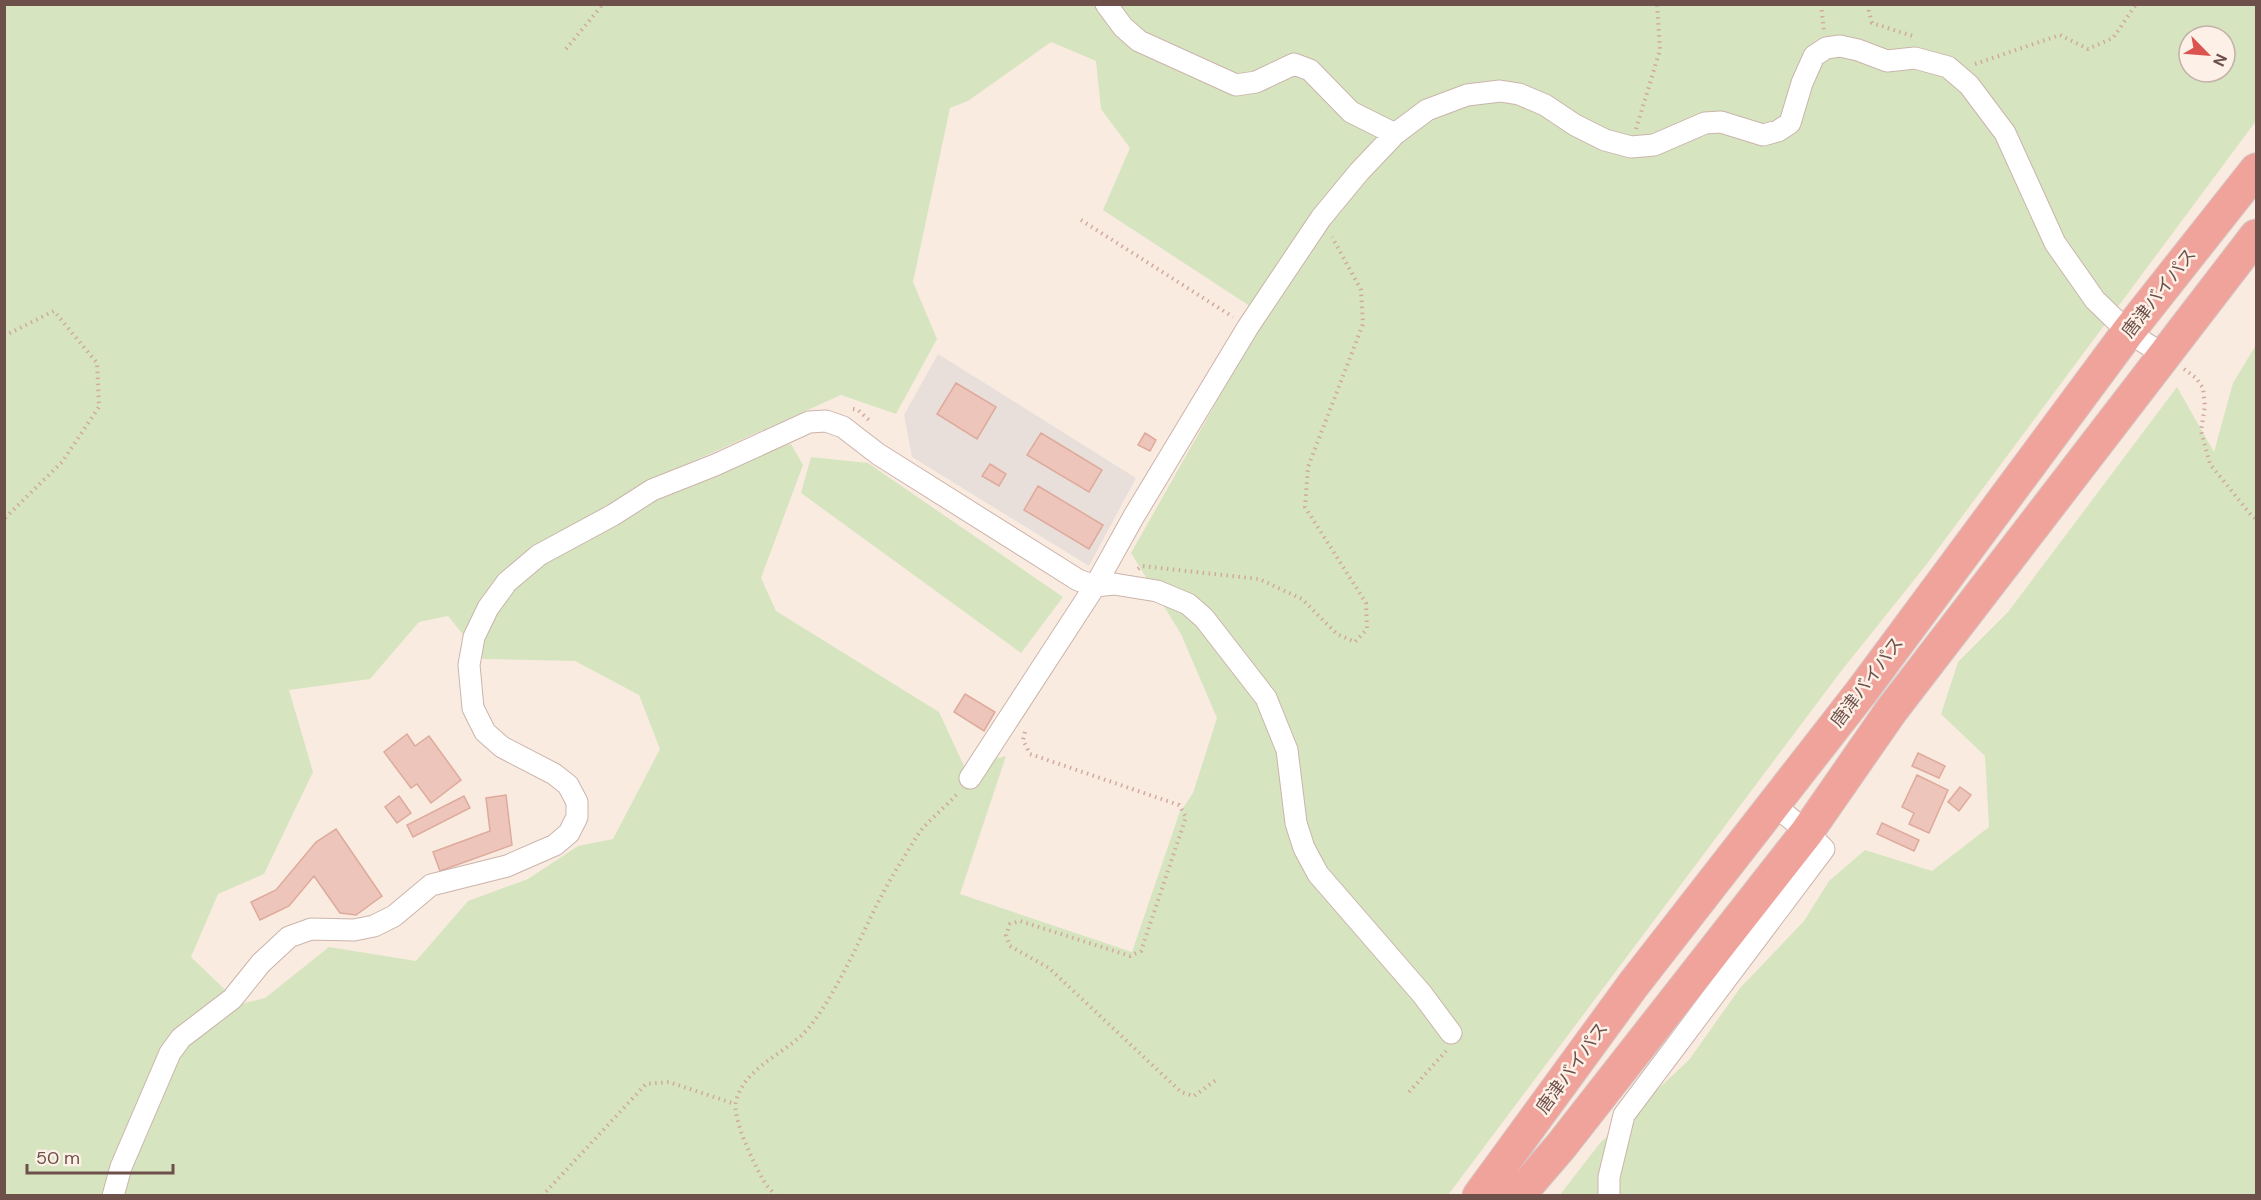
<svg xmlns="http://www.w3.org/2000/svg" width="2261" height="1200" font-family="'DM Sans','Noto Sans JP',sans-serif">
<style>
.industrial{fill:#e8dfdb}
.green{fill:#d6e5c0;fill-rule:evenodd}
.building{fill:#edc5ba;stroke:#deaa9c;stroke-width:1.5}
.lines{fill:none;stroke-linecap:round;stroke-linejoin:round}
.street-casing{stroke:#cbb4ab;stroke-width:23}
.highway-casing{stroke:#d4cac9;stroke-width:35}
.path{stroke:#d1a99e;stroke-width:4;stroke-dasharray:1.5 4.5;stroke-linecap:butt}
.street{stroke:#fff;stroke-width:21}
.highway{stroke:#f0a39b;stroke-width:33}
.labels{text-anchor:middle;stroke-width:5;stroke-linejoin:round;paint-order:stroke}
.street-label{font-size:18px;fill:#6e504a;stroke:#fdf0e6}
</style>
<rect width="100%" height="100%" fill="#faebe0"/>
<path class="industrial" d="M938,354L1136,478L1089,566L912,457L904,415Z"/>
<path class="green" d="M5,5H2256V121L1926,565L1842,670L1448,1195L5,1196ZM2189,36H2225V72H2189ZM1051,42L1096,61L1101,109L1130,148L1103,210L1265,316L1131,553L1181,634L1217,718L1193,793L1179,814L1132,952L960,894L1006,756L964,766L939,712L776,611L761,578L803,465L791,444L649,481L841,395L896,414L937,339L913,282L950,108L968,101ZM448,616L483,659L575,661L639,695L660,749L613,839L578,846L528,879L468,901L416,961L329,947L265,998L240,1004L191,957L218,894L264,874L313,772L289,690L370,679L419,622Z
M2256,345V1195L1559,1196L1600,1143L1689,1060L1740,988L1804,921L1829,881L1865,850L1932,871L1989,827L1985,756L1941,714L1958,662L2008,612L2177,387L2214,452L2233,383Z
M811,457L868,463L1063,597L1021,653L801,493Z"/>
<path class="building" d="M956,383L996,407L977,439L937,414Z
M1041,433L1102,470L1089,492L1027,455Z
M1145,433L1156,440L1150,451L1138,445Z
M990,464L1006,474L999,486L982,476Z
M1038,486L1103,525L1089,549L1024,510Z
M965,694L995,712L984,731L954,712Z
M407,734L415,746L429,736L461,780L431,803L417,784L411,788L384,752Z
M1918,753L1945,766L1939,778L1912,766Z
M1917,775L1948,790L1929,833L1909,824L1914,813L1902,807Z
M1960,787L1971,795L1959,811L1948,802Z
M506,795L512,845L440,871L433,852L490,831L486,798Z
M399,796L411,813L397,823L385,807Z
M464,796L470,808L413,837L407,825Z
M1882,823L1919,840L1914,851L1877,834Z
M336,829L382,896L356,915L340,913L314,876L289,906L260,920L251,902L276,890L316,842Z"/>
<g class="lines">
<defs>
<path id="street" d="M1106,4L1123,27L1139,41L1236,85L1256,82L1294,64L1310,70L1351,112L1395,134
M970,778L1095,586L1134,516L1248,327L1321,218L1359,172L1395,134L1427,110L1467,95L1500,91L1519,94L1545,105L1575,125L1605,140L1631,147L1654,145L1705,123L1721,122L1763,135L1778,131L1790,123L1802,83L1814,56L1826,48L1840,46L1858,50L1887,61L1915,58L1948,67L1969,85L2005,133L2055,243L2095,300L2128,332L2164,355
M113,1196L121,1167L170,1053L181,1038L232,999L261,963L289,937L311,929L354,930L374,926L394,916L431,885L507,866L555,845L569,833L577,817V802L568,785L554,774L502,747L485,732L473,708L469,665L474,637L488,608L507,582L539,555L613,515L652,490L715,465L809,422L826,421L843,427L878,454L1078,580L1095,586L1114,584L1157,591L1188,604L1204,618L1266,698L1287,750L1296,823L1304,848L1318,874L1422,994L1451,1033
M1609,1196V1177L1624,1115L1824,849L1807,832L1773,804"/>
<path id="highway" d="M1479,1196L1633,985L1862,691L2128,332L2256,170
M1518,1196L1561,1146L1807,832L1891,711L2256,236"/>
</defs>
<use href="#street" class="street-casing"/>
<use href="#highway" class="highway-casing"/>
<path class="path" d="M1821,4L1824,31
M1870,4L1869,11L1872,23L1916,37
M566,49L603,4
M1975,64L2060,35L2088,49L2113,38L2135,6
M1636,129L1660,50L1657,4
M1081,220L1233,317
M4,336L54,311L97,363L99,407L62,462L4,519
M2184,369L2196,378L2203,388L2205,406L2201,431L2210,464L2251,515L2256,519
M853,409L858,410L869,420
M1138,569L1142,566L1259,579L1302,599L1337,634L1355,642L1367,629L1366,603L1305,507L1308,467L1363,324L1361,290L1332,237
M1025,732L1023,740L1030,754L1179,805L1186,817L1141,951L1130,956L1020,921L1010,924L1006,935L1010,946L1049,968L1181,1092L1194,1096L1216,1080
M1409,1092L1446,1051
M542,1196L646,1084L669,1082L735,1104
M776,1196C771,1190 765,1184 762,1178C753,1161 732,1119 736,1101C746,1064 790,1053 811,1025C849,975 867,915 901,862C908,851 915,838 923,828C934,816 947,805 958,793"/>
<use href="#street" class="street"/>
<use href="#highway" class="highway"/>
</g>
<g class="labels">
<g class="street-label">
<text transform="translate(2159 293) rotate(-52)" y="6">唐津バイパス</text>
<text transform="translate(1867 682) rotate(-53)" y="6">唐津バイパス</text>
<text transform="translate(1572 1068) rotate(-54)" y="6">唐津バイパス</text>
</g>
</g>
<rect width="2261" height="1200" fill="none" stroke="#6e504a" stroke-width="12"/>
<g transform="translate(2207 54) rotate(115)"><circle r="28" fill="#fdf0e6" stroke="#c4b0a8" stroke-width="1.5"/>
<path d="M0-4.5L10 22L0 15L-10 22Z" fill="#db554e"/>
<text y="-9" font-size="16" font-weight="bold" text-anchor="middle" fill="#6e504a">N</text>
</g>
<path d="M27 1164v9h146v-9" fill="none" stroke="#6e504a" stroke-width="3"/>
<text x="36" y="1164" font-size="18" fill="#6e504a" stroke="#fdf0e6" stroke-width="4.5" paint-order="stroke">50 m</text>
</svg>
